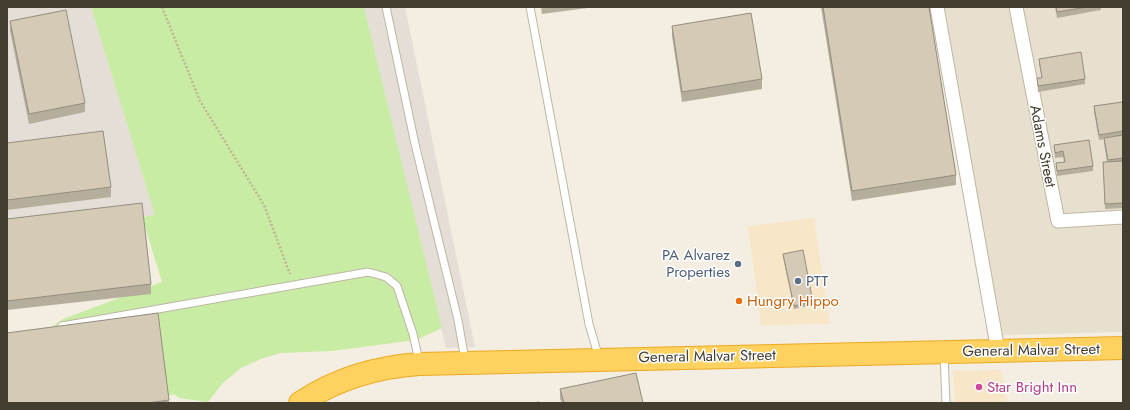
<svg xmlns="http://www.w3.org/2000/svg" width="1130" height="410" font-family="Jost,sans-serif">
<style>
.residential{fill:#e7e0ce}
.commercial{fill:#f8e6c9}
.industrial{fill:#e4ded7}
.green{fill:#c9eca5}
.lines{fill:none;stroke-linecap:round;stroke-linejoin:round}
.lane-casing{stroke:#beb6a3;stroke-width:9}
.street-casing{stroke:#beb6a3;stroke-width:15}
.highway-casing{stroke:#ecaa22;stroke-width:24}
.path{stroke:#c2b393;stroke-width:2.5;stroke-dasharray:2 2;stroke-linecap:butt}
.lane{stroke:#fff;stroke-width:7}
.street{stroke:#fff;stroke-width:13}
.highway{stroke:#ffd15f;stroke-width:22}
.wall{fill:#b6ae9c}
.building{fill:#d4cab5;stroke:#948d7f}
.service-dot{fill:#5c6f8a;stroke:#fff;stroke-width:1.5}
.food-dot{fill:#e8710a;stroke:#fff;stroke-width:1.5}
.hotel-dot{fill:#d1479c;stroke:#fff;stroke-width:1.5}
.labels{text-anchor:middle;stroke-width:3;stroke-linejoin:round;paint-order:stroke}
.street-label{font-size:15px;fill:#443e31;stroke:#fff}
.service-label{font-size:15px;fill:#4e5e75;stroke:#fff;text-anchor:end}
.food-label{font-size:15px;fill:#c56008;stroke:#fff;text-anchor:start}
.hotel-label{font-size:15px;fill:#b23c85;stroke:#fff;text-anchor:start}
</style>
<rect width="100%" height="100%" fill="#f3eee1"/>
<path class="residential" d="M941,7H1123V332L1001,335Z"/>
<path class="commercial" d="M814,218L830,324L761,325L748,226Z
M1001,370L1007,403H955L953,371Z"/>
<path class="industrial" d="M7,7H91L156,215L7,236Z
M364,7H405L475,347L446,348Z"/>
<path class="green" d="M91,7H364L442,328L416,340L332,351L281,353L261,359L241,368L222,384L208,402L179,398L174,394L146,403H7L21,348L63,319L162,282L142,217L155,215Z"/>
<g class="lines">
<defs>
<path id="lane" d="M386,7L415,144L458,320L465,360
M530,7L589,324L599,358
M62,326L368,272L386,277L397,286L413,334L419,361
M944,355L946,403"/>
<path id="street" d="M937,7L998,351
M1016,7L1058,221L1123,217"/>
<path id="highway" d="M300,403C336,379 376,367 419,364L1123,348"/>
</defs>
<use href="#lane" class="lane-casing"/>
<use href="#street" class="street-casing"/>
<use href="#highway" class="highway-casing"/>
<path class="path" d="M162,7L200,101L264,205L290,274"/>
<use href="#lane" class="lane"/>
<use href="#street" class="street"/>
<use href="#highway" class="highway"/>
</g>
<path class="wall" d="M541,7H595L542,14Z
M821,7H929L956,175V185L852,201Z
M1055,7H1101V10L1057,18Z
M10,21L85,103V112L29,124L10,31Z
M672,26L762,79V89L682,102L672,36Z
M1039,59L1085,79V84L1038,92L1037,78H1042L1039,64Z
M1123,102V208L1105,209L1103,162H1107L1104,143V139L1099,140L1094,112V106Z
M7,143L111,187V197L7,210Z
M1054,145L1093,166V171L1057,176L1056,163L1064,162L1063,157L1055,158Z
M7,219L151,284V294L7,310Z
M783,254L813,302V305L794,309L783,257Z
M560,389L643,403H562L560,399Z
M169,400V403H7Z"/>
<path class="building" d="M823,7H929L956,175L852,191Z
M1056,7H1087L1057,12Z
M66,10L85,103L29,114L10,21Z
M751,13L762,79L682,92L672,26Z
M1081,52L1085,79L1038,86L1037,78H1042L1039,59Z
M1123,102V131L1099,135L1094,106Z
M103,131L111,187L7,200V143Z
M1123,135V158L1108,160L1104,138Z
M1089,140L1093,166L1057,171L1056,163L1065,162L1063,151L1055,153L1054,145Z
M1123,161V203L1105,204L1103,162Z
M142,203L151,284L7,301V219Z
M803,250L813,302L794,306L783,254Z
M158,313L169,400L148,403H7V333Z
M636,373L643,403H564L560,389Z
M539,402V403H532Z"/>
<g class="service-dot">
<circle cx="738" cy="264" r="4"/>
<circle cx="798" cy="281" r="4"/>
</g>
<circle class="food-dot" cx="739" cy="301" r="4"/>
<circle class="hotel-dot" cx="979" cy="387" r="4"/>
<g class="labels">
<g class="street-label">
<text transform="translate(1043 146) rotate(79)" y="5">Adams Street</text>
<text transform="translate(1031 350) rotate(-1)" y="5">General Malvar Street</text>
<text transform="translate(707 356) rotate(-1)" y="5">General Malvar Street</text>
</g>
<g class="service-label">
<text x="730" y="260">PA Alvarez<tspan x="730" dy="17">Properties</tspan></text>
<text x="806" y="286" text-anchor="start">PTT</text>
</g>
<g class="food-label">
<text x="747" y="306">Hungry Hippo</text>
</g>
<g class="hotel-label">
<text x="987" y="392">Star Bright Inn</text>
</g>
</g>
<rect width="1130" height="410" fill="none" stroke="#443e31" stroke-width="16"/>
</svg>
